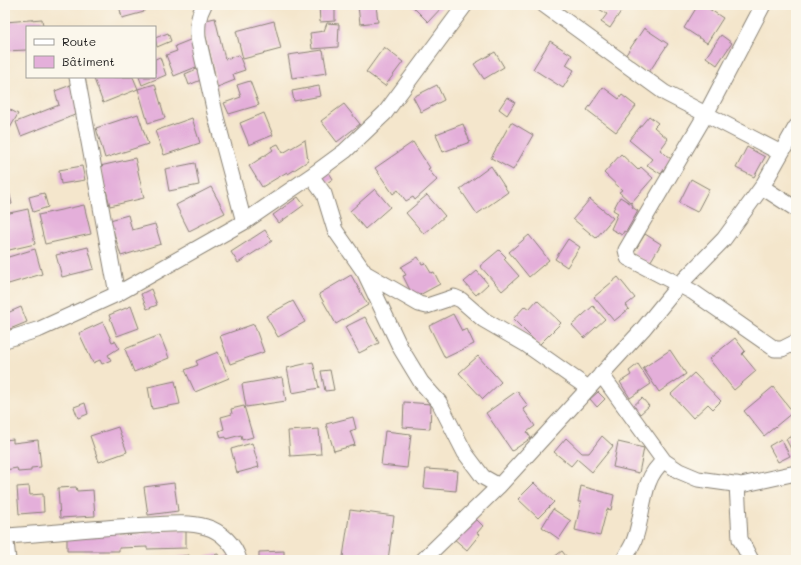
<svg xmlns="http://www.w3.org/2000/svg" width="801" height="565" font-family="Mali,sans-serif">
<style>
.building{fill:#e4afda}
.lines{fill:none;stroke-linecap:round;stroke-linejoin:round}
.minor-casing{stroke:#888174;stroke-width:17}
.minor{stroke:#fff;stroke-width:15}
</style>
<rect width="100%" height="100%" fill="#fbf7ec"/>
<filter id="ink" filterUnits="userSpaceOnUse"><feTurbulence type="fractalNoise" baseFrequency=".025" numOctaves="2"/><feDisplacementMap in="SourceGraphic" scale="8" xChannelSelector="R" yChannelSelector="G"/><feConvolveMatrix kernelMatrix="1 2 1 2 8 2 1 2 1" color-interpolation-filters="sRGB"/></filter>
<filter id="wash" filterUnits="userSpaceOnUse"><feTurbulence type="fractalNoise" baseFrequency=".012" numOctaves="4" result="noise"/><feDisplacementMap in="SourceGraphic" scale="16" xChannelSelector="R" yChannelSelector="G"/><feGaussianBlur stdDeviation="0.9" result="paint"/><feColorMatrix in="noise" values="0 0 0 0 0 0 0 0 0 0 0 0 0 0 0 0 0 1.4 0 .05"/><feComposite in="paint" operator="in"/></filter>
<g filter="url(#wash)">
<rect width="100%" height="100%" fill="#f4e6cc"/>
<g id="blocks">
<path class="building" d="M119,5H149L143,7L144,12L122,18Z
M319,5H335V21L320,22Z
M358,5H376L378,22L360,24Z
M411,5H444L428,22Z
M602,5H625L610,28L601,22L607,14L599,9Z
M698,5H703L723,18L707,43L684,28Z
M215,18L225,59L239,55L245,70L233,74L235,80L215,88L214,71L202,21Z
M42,19L43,27H27V50L5,51V22Z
M274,21L281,49L243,59L236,31Z
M327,23L339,24L338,47L312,49L310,33L324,31Z
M644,28L668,44L649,72L625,56Z
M168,33L171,41L157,47L155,38Z
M721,35L732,43L717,65L706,57Z
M190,40L201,65L174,76L166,55L177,51L175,46Z
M550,41L572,55L566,65L574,70L563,88L533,69Z
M384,47L403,62L385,86L366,72Z
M323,50L327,73L292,78L288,55Z
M495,52L504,67L484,79L474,64Z
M160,57L166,75L142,85L139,77H155V59Z
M199,68L203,79L189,85L185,74Z
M99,77H133L138,89L103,103L94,79Z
M250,81L259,105L229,114L224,103L241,97L237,85Z
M155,84L165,118L148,123L138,89Z
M71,85L80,113L21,136L16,122L59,105L55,91Z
M437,85L444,100L421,112L413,97Z
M319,86L321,96L294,101L292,91Z
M603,87L619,99L622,95L636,106L616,132L587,110Z
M507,97L515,102L507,115L499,109Z
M344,104L360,124L337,142L321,121Z
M5,107L18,114L10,128L5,126Z
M264,113L273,135L249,145L240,123Z
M138,114L148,144L105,158L96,128Z
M649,116L658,123L654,127L668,139L660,150L671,159L661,174L647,165L652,159L629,140Z
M192,118L200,143L164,155L155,131Z
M511,122L533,135L513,170L491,158Z
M463,124L470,142L443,152L436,134Z
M305,140L308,161L288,174L287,172L262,187L249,166L273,150L271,147L278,144L283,153Z
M413,142L430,168L428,169L437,180L415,200L413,197L406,201L398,190L393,194L375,168Z
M747,147L765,157L754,177L736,168Z
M621,154L638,170L641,167L653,178L631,203L619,192L622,190L604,173Z
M135,158L144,198L110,206L100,166Z
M195,163L199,185L169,191L165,169Z
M82,166L85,180L61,184L59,170Z
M491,166L508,192L477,214L460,189Z
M328,171L333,179L322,186L317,178Z
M691,179L709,189L697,212L679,203Z
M5,183H7L12,204L5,206Z
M211,187L225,213L189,231L176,205Z
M375,189L390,207L365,229L350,211Z
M44,193L48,207L33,212L29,197Z
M427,195L445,216L424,234L406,213Z
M298,197L304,205L279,223L273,215Z
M620,197L633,205L632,207L638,211L626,232L624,231L622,235L611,229L618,213L613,210Z
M590,199L613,218L596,238L573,219Z
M84,205L91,234L45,244L38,215Z
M28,209L35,244L5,251V214Z
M128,215L132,230L155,224L161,244L121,256L110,220Z
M265,230L272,241L238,263L231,252Z
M645,234L661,244L649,264L633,254Z
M529,235L549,260L529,277L509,252Z
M568,239L580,247L567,267L555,259Z
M88,247L94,269L62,277L56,255Z
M35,249L42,274L5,285V258Z
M499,250L506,257L504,259L519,276L502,291L480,266Z
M418,257L422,264L425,263L431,273L434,272L440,284L414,298L403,276L406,275L401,267Z
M477,271L488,284L476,295L464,282Z
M351,275L368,305L336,324L319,294Z
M618,277L635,298L626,305L629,309L614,321L594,297Z
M151,289L157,305L147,309L141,294Z
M537,300L561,323L539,345L513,319L525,306L529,309Z
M293,301L305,322L278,337L266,316Z
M131,306L139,328L117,336L109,315Z
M593,306L605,319L584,338L572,325Z
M21,307L27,322L5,331V314Z
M453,314L462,331L467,329L474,344L445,358L429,326Z
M365,317L379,343L359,353L345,327Z
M103,322L112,342L115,341L119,348L108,355L111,360L102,364L100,360L93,363L79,333Z
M254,324L264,352L230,364L220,336Z
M160,335L169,358L134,372L125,349Z
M735,338L745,351L742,354L756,371L734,390L709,359Z
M670,350L686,374L659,392L643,368Z
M218,352L229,378L195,392L185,370L198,365L196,361Z
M478,356L501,382L483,399L459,373Z
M313,362L319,388L292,393L287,368Z
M638,364L651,384L630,398L620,382L631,375L629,371Z
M330,370L334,390L325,391L321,371Z
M694,373L721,401L713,409L708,404L693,418L671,394Z
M282,377L286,401L246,407L242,384Z
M175,381L180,404L152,409L148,387Z
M773,387L793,412L764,436L744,411Z
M517,391L528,406L523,409L535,426L527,432L531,438L512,451L486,413Z
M598,392L605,399L597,407L590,399Z
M642,398L649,406L639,415L632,407Z
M404,402L431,404L430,429L403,427Z
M85,403L88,414L78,418L74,407Z
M244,406L253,437L242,440L241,435L226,439V437L221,438L219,431L224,429L221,417L232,414L231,409Z
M353,417L356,429L350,431L355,445L334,451L326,424Z
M118,427L127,452L99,462L90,436Z
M319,429L321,454L290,456L288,431Z
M385,431L411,434L407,468L381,465Z
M796,434V457H795L786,439Z
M602,436L613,446L592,472L577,459L571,466L554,452L566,438L582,453H589Z
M13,439V443L38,440L41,467L31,468V471L18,472L17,468L5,470V440Z
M781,439L790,456L778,462L769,446Z
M618,442L644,448L639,473L613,467Z
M252,443L259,467L237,473L231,449Z
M426,469L458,471L456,491L424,488Z
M174,483L178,511L148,515L144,487Z
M534,483L554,502L538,518L518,499Z
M29,486L30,495L43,494L44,512L19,514L17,487Z
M581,486L614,495L611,510L607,509L600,536L575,530L581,502H578Z
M76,487L77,491L93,490L95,516L60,518L58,488Z
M553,509L571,521L559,539L542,527Z
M350,510L394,516L388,560H362L343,557Z
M474,517L483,526L477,533L480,534L467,550L453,538Z
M186,530V548L147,549V547L119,548V551H67V532L119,531V535L146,533V531Z
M284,551V560H259V552Z
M562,551L569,560H550Z
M218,554L219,558L231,555L232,560H195V559Z
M189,555L190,560H171V558Z"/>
</g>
</g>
<g filter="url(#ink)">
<use href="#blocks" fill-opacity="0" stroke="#888174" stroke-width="1"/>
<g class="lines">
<defs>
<path id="minor" d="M204,5C198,16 197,25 198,38L216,117L244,222
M544,5L665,93L781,153
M763,5L706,114L626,250L628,258L693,292L775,349H782L796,342
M77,77L117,294
M311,176L324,194L335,230L365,273L419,304L427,306L454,297L461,300L484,320L527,345L588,388
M762,187L796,209
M365,273L401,349L421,382L439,402L465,453L483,477L499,486
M5,340L40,329L117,294L244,222L311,176L345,151L385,113L465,5
M601,374L664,461L679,471L698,479L741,485L796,473
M737,484L740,539L751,560
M5,533L8,560
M5,536C54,533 103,527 151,525C169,524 189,522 206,527C221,531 235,545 239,560
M423,560L499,486L643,329L679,285L724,239L762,187L796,127
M624,560C627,553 633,545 635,538C644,513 641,478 664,461"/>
</defs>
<use href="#minor" class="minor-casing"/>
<use href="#minor" class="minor"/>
</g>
</g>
<rect width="801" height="565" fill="none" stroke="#fbf7ec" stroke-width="20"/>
<rect x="26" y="26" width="130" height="52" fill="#fbf7ec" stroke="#a29f99"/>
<rect x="34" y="39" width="20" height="6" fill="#ffffff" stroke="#a29f99"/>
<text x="62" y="46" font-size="12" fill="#1c1c1c">Route</text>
<rect x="34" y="56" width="20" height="12" fill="#e4afda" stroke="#a29f99"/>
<text x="62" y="66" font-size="12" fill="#1c1c1c">Bâtiment</text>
</svg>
